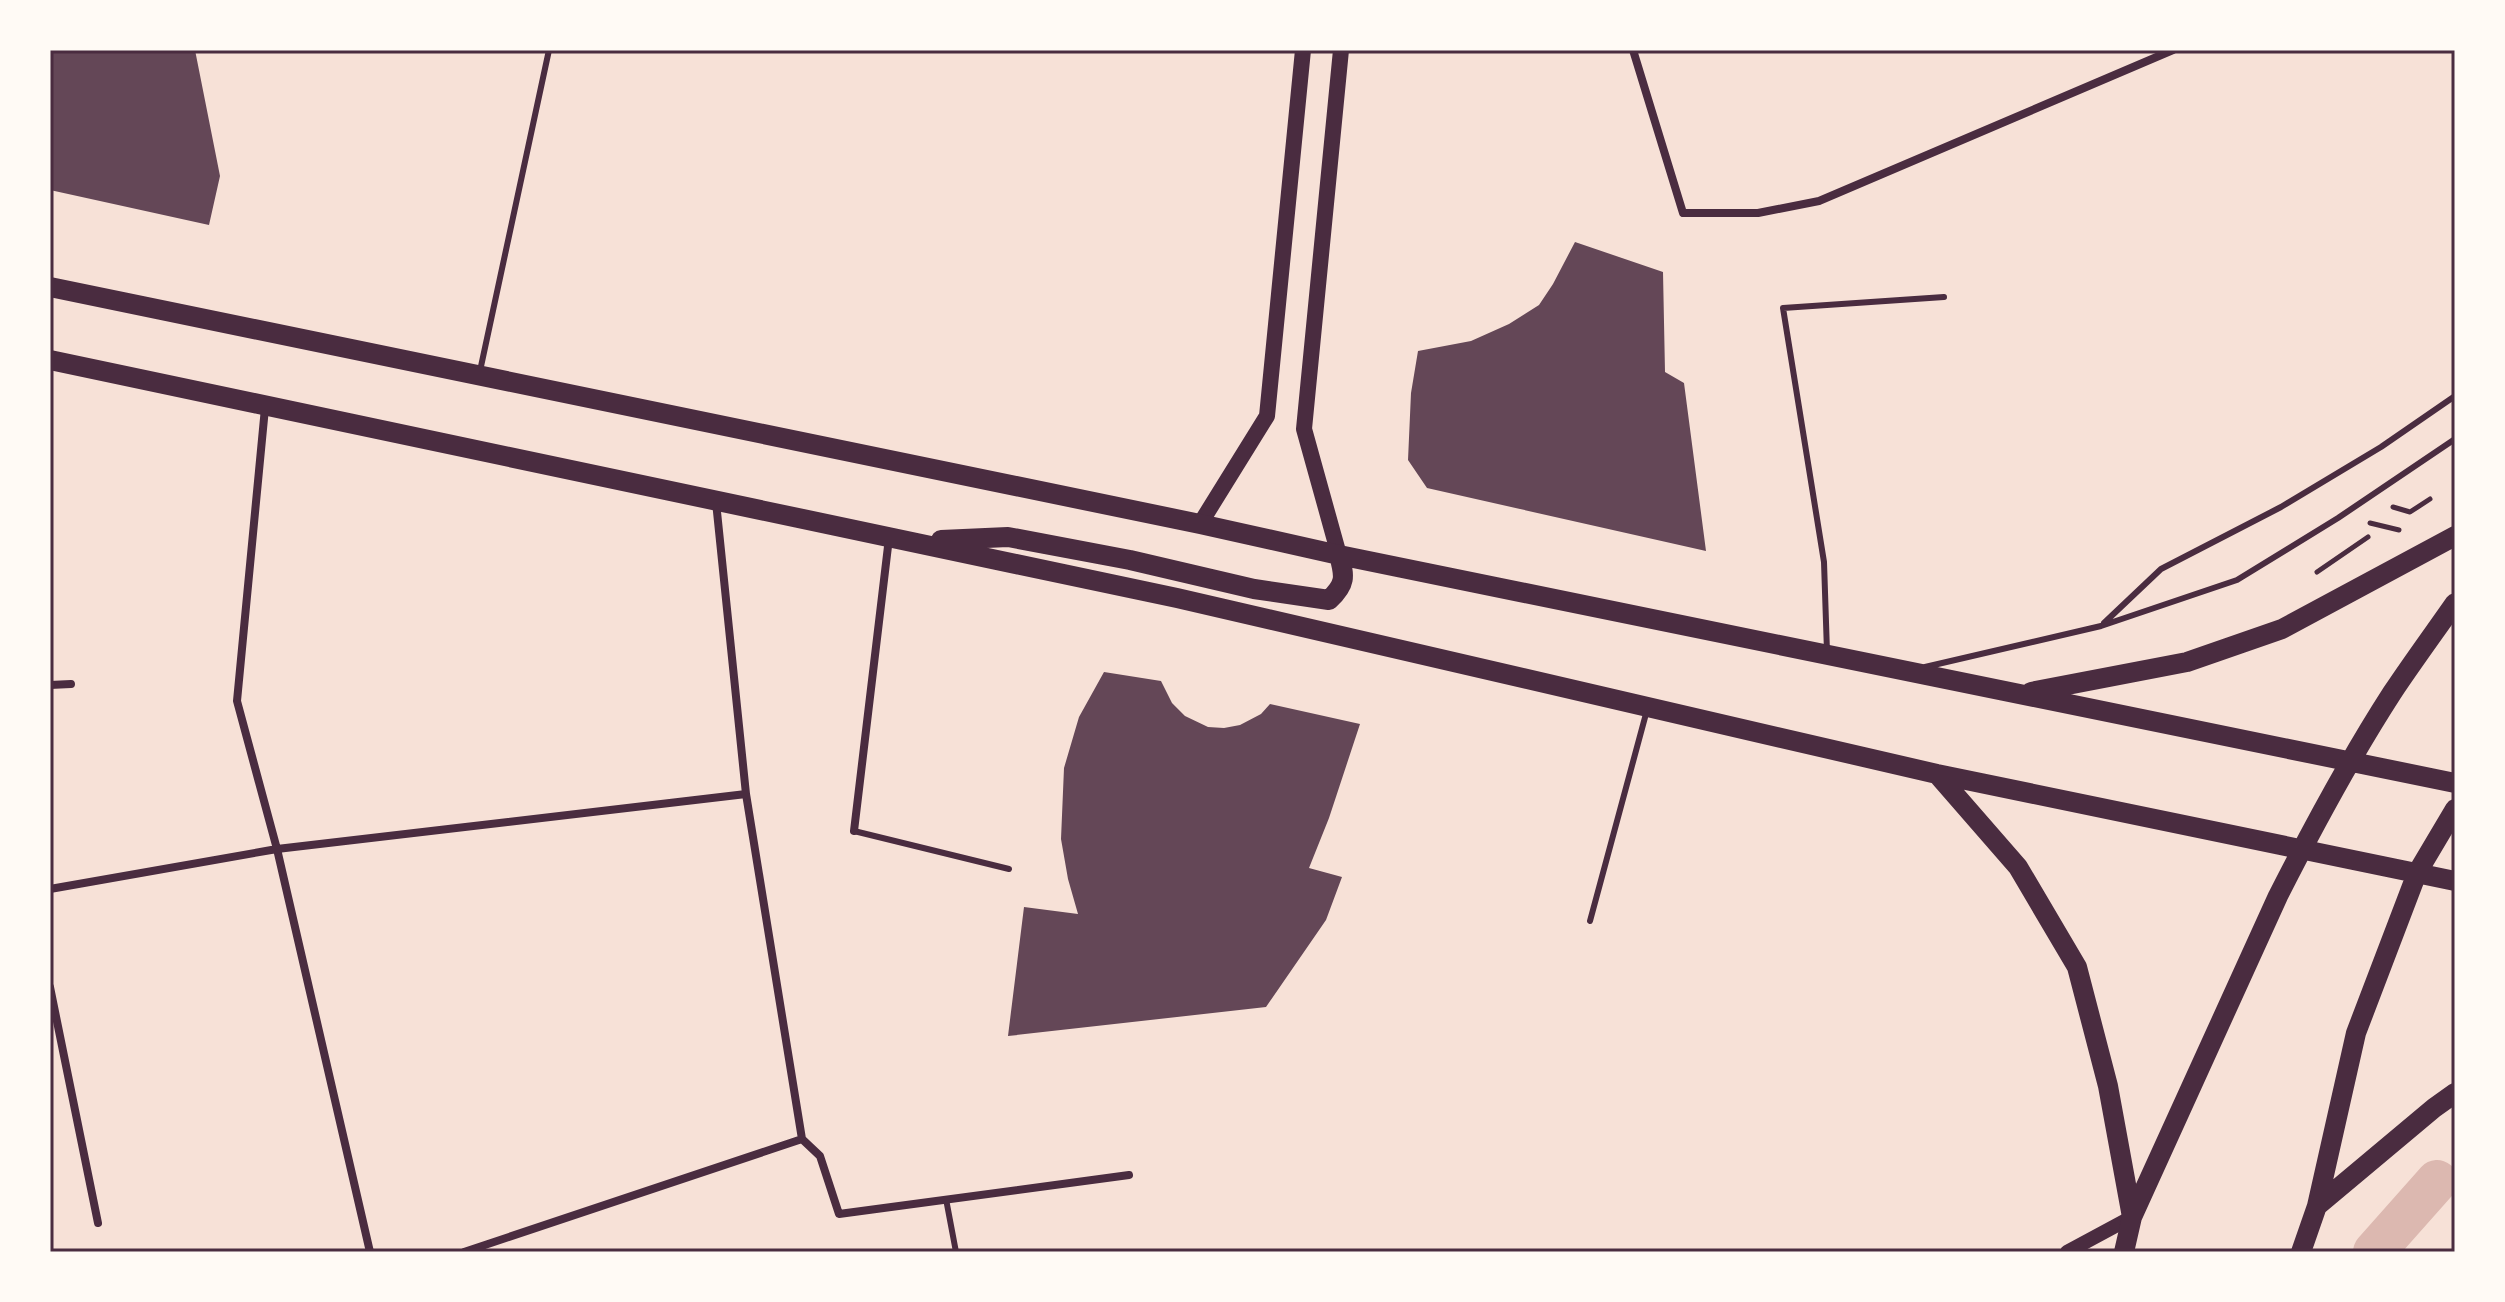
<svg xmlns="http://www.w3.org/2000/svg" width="2505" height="1302" font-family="'Roboto Condensed',sans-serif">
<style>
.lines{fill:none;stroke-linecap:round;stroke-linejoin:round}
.canal{stroke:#dcb8b0;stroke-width:42}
.building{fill:#644757}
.path{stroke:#4a2c40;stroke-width:5}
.service{stroke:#4a2c40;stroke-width:6}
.minor{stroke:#4a2c40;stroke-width:8}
.tertiary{stroke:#4a2c40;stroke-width:14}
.secondary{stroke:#4a2c40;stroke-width:16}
.primary{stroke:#4a2c40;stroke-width:20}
.neatline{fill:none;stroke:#4a2c40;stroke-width:3}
</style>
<rect width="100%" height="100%" fill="#f7e1d7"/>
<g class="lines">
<path class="canal" d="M2374,1252L2437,1181"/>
</g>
<path class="building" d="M50,50H195L220,176L209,225L50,190Z
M1575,242L1663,272L1665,372L1684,383L1706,551L1427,488L1408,460L1411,393L1418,351L1471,341L1509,324L1539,305L1553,284Z
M1104,672L1161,681L1172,703L1185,716L1208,727L1224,728L1240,725L1261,714L1270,704L1360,724L1329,818L1309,868L1342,877L1326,920L1266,1007L1008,1036L1024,907L1078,914L1068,879L1061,839L1064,768L1079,717Z"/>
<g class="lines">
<path class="path" d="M2393,507L2410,512L2430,499
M2370,523L2399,530
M2317,572L2368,537"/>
<path class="service" d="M480,371L549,50
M2104,623L2161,569L2281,507L2381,447L2455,396
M1827,652L1824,562L1783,308L1944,297
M1925,667L2101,626L2237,580L2338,518L2455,439
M854,831L1009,869
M1590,921L1647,710
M946,1199L956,1252"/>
<path class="minor" d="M1633,50L1683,213H1758L1819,201L2173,50
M265,408L237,701L277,849L370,1252
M716,502L746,794L802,1139
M50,685L71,684
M854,831L889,538
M50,889L277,849L746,794
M50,987L98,1223
M802,1139L820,1156L839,1214L1129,1175
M464,1252L802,1139"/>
<path class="tertiary" d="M2067,1252L2132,1217"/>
<path class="secondary" d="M1200,524L1267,416L1303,50
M1339,555L1304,429L1341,50"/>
<path class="primary" d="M50,287L1200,524L1339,555L2455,783
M50,360L1177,598L1937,774L2455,881
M941,540L1008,537L1130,560L1254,589L1329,600C1346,584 1345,577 1339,555
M2031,692L2187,662L2282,629L2455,536
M1937,774L2018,867L2077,967L2108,1086L2132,1217
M2317,1206L2434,1108L2455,1093
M2124,1252L2132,1217L2278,896C2313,827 2350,758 2392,693C2412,663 2434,633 2455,603
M2301,1252L2317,1206L2356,1033L2417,873L2455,809"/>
</g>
<rect width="2505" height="1302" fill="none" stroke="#fffaf5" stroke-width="104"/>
<rect x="52" y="52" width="2401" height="1198" class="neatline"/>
</svg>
